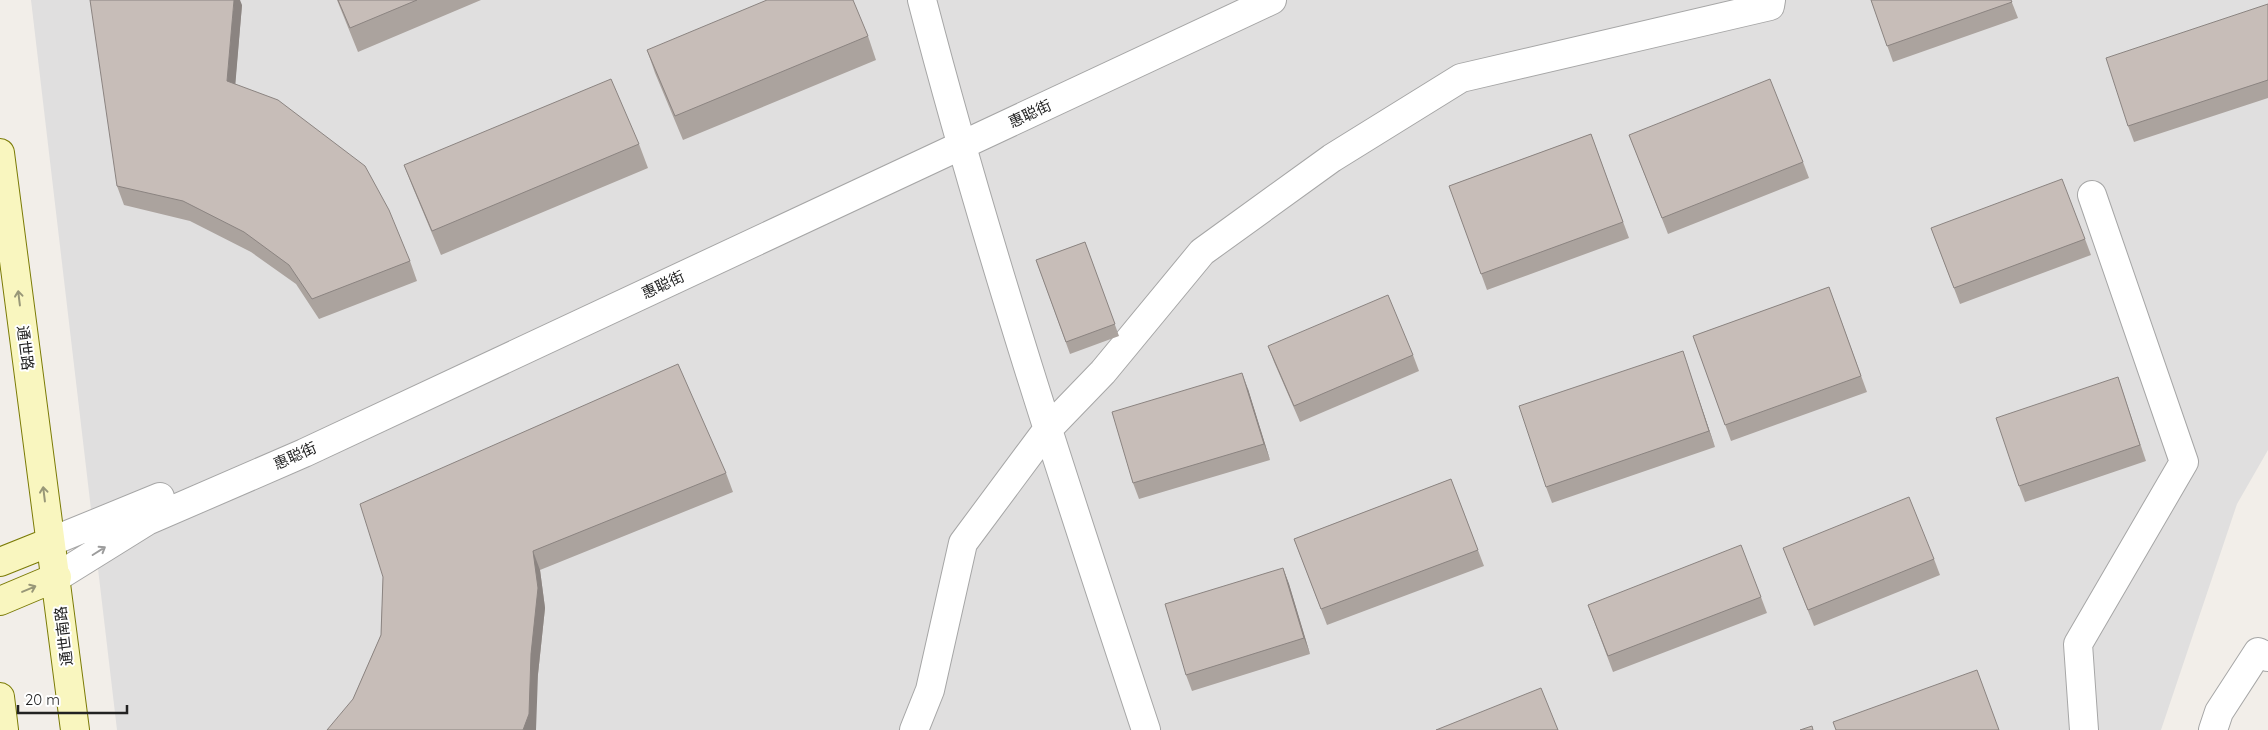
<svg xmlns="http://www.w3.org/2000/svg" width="2268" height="730" font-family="Quicksand,'Noto Sans SC',sans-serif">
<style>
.residential{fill:#e0dfdf}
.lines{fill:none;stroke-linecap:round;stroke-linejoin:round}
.minor-casing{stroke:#a6a6a6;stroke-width:30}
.tertiary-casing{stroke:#a6a6a6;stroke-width:30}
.secondary-casing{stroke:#7b7b06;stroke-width:30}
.minor{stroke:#fff;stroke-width:28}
.tertiary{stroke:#fff;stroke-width:28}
.secondary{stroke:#f9f6bf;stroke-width:28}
.wall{fill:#aba39e}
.shaded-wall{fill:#8b8481}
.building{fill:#c7bdb8;stroke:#8b8481}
.oneway{stroke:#989778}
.oneway2{stroke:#9c9c9c}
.labels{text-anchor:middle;stroke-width:4;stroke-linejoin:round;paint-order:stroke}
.street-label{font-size:15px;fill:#222;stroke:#fff}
</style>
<rect width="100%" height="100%" fill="#f2eee9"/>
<path class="residential" d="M31,0H2268V450L2237,504L2161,730H117Z"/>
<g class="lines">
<defs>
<path id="minor" d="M922,0C986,246 1066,488 1146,730
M914,730L930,690L963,543L1047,430L1103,372L1202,252L1332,158L1461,78L1770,6L1771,0
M2084,730L2078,644L2184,462L2092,195
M2213,730L2219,712L2258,652L2268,657"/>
<path id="tertiary" d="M50,542L160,497
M57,577L147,521L304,453L1272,0"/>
<path id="secondary" d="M0,153L75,730
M0,562L50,542
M0,601L57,577
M0,697L4,730"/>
</defs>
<use href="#minor" class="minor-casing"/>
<use href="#tertiary" class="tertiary-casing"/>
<use href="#secondary" class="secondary-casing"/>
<use href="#minor" class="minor"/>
<use href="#tertiary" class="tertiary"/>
<use href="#secondary" class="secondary"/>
</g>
<path class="wall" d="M337,0H481L358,52Z
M1871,0H2011L2018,18L1893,62Z
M2268,4V98L2134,142L2128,126Z
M242,5L235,84L410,261L417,281L319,319L296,284L251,252L190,221L124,205L117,186Z
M868,36L876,60L683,140L655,73L647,50Z
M1591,134L1629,238L1487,290L1449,186Z
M1629,135L1803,162L1809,178L1668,234Z
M639,144L648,168L441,255L413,188L404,165Z
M1931,228L2085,239L2091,255L1960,304Z
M1085,242L1119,336L1070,354L1036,260Z
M1829,287L1867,392L1731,441L1693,336Z
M1268,346L1413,355L1419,371L1300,422L1274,362Z
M1688,367L1715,447L1552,503L1546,487Z
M2118,377L2146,461L2025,502L2019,486Z
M1248,389L1270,460L1139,499L1133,483Z
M726,473L733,492L540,570L545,608L538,674L353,699L381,635L383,577Z
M1451,479L1484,566L1327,625L1294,539Z
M1783,548L1934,559L1940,575L1814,626Z
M1283,568L1289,584L1310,654L1192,691L1186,675Z
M1761,597L1767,613L1613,672L1588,605Z"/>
<path class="shaded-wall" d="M234,0H240L242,5L234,100L227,81Z
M1683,351L1688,367L1715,447L1709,431Z
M1242,373L1248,389L1270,460L1264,444Z
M533,551L540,570L545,608L538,674L536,730H523L531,654Z
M1283,568L1289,584L1310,654L1304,638Z"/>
<path class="building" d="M90,0H234L227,81L278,100L365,166L389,210L410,261L312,299L289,265L244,232L183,201L117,186Z
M338,0H417L350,28Z
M767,0H853L868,36L675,116L647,50Z
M1871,0H2011L2012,2L1887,46Z
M2268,4V80L2128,126L2106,58Z
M611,79L639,144L432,231L404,165Z
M1770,79L1803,162L1662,218L1629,135Z
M1591,134L1623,222L1481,274L1449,186Z
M2062,179L2085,239L1954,288L1931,228Z
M1085,242L1115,324L1066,342L1036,260Z
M1829,287L1861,376L1725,425L1693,336Z
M1388,295L1413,355L1294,406L1268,346Z
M1683,351L1709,431L1546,487L1519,406Z
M678,364L726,473L533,551L538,588L531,654L529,714L523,730H327L353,699L381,635L383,577L360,504Z
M1242,373L1264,444L1133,483L1112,412Z
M2118,377L2140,445L2019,486L1996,418Z
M1451,479L1478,550L1321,609L1294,539Z
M1909,497L1934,559L1808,610L1783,548Z
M1741,545L1761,597L1608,656L1588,605Z
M1283,568L1304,638L1186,675L1165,604Z
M1977,670L1999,730H1836L1833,722Z
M1541,688L1558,730H1436Z
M1812,726L1813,730H1800Z"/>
<defs><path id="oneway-shaft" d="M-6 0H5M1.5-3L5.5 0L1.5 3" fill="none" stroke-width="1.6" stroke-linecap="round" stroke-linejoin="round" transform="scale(1.25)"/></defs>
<g class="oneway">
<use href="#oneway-shaft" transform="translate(19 298) rotate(-97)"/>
<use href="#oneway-shaft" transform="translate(44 494) rotate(-97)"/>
<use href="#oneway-shaft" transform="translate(29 589) rotate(-23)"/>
</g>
<use class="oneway2" href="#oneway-shaft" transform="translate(99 551) rotate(-32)"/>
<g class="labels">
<g class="street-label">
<text transform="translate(1030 114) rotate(-25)" y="5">惠聪街</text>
<text transform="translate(663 285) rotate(-25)" y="5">惠聪街</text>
<text transform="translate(25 348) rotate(83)" y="5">通世路</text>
<text transform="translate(295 456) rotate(-24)" y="5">惠聪街</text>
<text transform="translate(64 636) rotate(-97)" y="5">通世南路</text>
</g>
</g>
<path d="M18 705v8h109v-8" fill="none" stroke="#222222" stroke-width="2.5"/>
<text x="25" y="705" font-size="15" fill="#222222" stroke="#ffffff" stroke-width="4" paint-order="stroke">20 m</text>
</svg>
